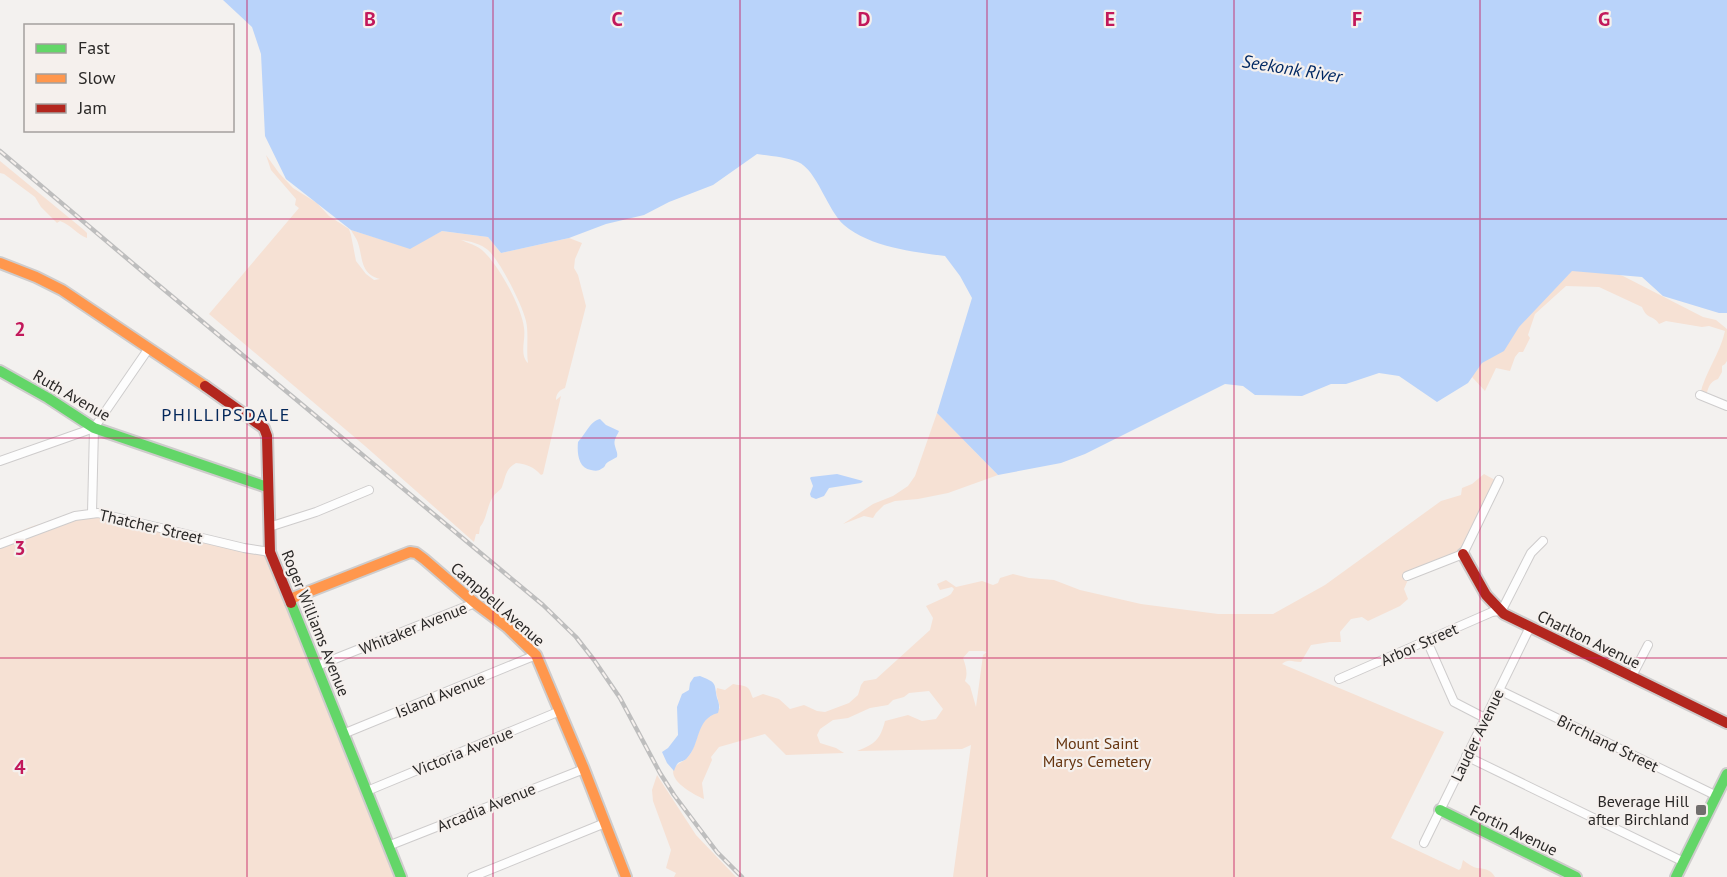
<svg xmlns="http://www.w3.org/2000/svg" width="1727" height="877" font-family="'PT Sans',sans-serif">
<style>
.green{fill:#f6e1d4;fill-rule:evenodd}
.water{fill:#b9d3fa}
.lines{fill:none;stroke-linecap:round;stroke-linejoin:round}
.street-casing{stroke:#cecccc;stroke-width:10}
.fast-casing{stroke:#cecccc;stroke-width:14}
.slow-casing{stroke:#cecccc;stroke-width:14}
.jam-casing{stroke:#cecccc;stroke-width:14}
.street{stroke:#fdfdfd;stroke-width:8}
.fast{stroke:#63d668;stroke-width:10}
.slow{stroke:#ff974d;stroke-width:10}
.jam{stroke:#b3261e;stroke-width:10}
.rail-casing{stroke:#bebebe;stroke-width:4.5}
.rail{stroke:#f5f0ed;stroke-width:2;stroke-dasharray:7;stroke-linecap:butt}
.grid{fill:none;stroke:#c2185b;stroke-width:1.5;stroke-opacity:0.55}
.poi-dot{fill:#706e6d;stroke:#f5f0ed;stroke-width:2}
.labels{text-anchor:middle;stroke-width:4.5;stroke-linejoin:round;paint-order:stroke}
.street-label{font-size:16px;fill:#2a2827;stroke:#f5f0ed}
.park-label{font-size:16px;fill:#663510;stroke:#f5f0ed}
.poi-label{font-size:16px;fill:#2a2827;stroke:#f5f0ed;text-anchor:end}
.water-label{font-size:18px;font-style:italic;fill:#002863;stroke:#f5f0ed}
.neighbourhood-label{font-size:18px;letter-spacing:1.5px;fill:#03275a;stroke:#f5f0ed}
.grid-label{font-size:20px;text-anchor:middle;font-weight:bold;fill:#c2185b;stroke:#f5f0ed;stroke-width:4.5;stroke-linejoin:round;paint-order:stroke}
</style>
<rect width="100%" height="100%" fill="#f3f1ef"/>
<path class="green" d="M266,155L279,173L293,188L317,203L329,216L349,229L351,235L356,261L366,274L374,280L380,279C360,274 363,258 358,243C357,239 353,234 351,230L409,248L442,231L488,237L501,253L569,238L582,243L575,259L574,268L578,275L586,306L565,388C560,390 556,393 556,400L561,396L543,474L541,475C534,467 527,464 516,463C505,469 506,477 502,487C500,491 495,493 493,497C487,505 487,519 480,527L479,534H476L474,542L365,446L209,314L299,208L295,205L296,199L271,170ZM461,240C470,241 481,244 488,250C500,261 522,304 526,321C529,334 526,350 528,363C519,354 526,340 524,328C522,307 498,264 482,250C476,245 468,243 461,240Z
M0,161L84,230L87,233V238C79,236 71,225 60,221L57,223L41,207L35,197L4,174L0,173Z
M1571,266L1613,273L1623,276L1703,317L1716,320L1727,329V361L1725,364L1722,366V372L1718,379C1709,382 1708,388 1706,397L1700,395C1705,372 1720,354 1725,331L1709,326L1702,327L1666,321L1659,324C1654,315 1647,320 1642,307L1599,287L1566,286L1535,314L1528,335L1530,338L1523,352H1519L1515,357L1510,371L1496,368L1485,391L1472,377L1471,367L1554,271L1568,275Z
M937,413L998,475L948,493L918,499L895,501L884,505L876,513L873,518L864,516L843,524L873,504L893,496L908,486L915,476Z
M1484,474L1495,480L1462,552L1410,575L1404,589L1408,599L1400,606L1368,621L1362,617L1351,619L1340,632L1341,642H1330L1311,645L1301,662C1293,662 1288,658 1282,664L1444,732L1391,838L1459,870L1461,868L1463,860C1467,863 1472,867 1477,868C1486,869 1490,869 1495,877H953L971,745L962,749L857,751C875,744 880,740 885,721L908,715L922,721L936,719L943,709L929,691L909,693L904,697L893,700L888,705L870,708L848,718L833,720L820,729L817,735L820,743L836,748L844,753L786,755L765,734L719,747L711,757L712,760L702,783L704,799C695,795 678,786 674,776C670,766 681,763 686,759C697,749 696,731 705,720C709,716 715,712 720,708L716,692L717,688L725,690L733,684C737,685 745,685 748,688C751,691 751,695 753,698L763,694L779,699L790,709L804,705L817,711L825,712L849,703L858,695L861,685L864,681L876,679L930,630L933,618L926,606L948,596L951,594L954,589L952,587L940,590L937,584L946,580L956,587L982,581L993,585L998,583L1000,578L1013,574L1029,578L1054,580L1080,590L1141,604L1218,614H1273L1325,585L1441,501L1461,495L1462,488L1472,484ZM969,651H983L987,652L983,655L976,707L970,686L965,681C968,674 966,666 963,658Z
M90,510L268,551L396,877H0V539L33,526Z
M657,775L696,835L736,877H674L676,873L666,868L671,850L653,801L652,790Z"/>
<path class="water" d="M223,0H1727V313H1719L1663,296L1642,277L1572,271L1519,327L1504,351L1482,363L1468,383L1437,402L1399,376L1379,373L1346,384H1331L1302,396L1255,395L1243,386L1225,384L1085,454L1061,463L998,475L937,413L972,298L960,276L945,256C913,252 870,247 844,225C827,210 817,170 798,162C786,157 771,156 757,154L713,185L669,202L644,215L606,224L569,238L501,253L488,237L442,231L410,249L351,230L286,179L265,136L261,54L252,27Z
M600,419L606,425L619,431C617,436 613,440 615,446C616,451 618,452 617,457C614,459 611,460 608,462C603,466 607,466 601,469C599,471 595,471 591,470C578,468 577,453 578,442C585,435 590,421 600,419Z
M837,474L863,481L861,483L829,488L824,496L816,499L811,497L810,494L813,486L810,478L811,477Z
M700,676C717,683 714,682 717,698C719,703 720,707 718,713C695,719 701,744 687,758C685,761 681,761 678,763C676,765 675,768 674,771L667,763L662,752L668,748L678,735L677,707L682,694L689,690L690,683L694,677Z"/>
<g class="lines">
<defs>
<path id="street" d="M1700,395L1727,406
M0,461L94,428
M92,513L94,428L149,348
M269,527L316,512L369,490
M0,544L75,516L98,513L244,548L270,552
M1407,576L1463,554L1499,480
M1427,641L1454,702L1485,718
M317,666L475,603
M1632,676L1648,645
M1339,679L1492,612L1499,611L1504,606L1531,553L1543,541
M1499,690L1717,796
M343,734L536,655
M1466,756L1684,862
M367,791L560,711
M1424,843L1530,627
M388,846L584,769
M472,877L605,823"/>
<path id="fast" d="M0,371L48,398L94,428L267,487
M291,603L401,877
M1440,810L1576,877
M1676,877L1727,774"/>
<path id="slow" d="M0,263L36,277L62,290L205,386
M290,599L410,552L416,553L424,559L475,603L507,627L536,655L584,769L626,877"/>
<path id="jam" d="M205,386L264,428L267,436L270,552L291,603
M1463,554L1486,595L1504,614L1727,723"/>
</defs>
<use href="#street" class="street-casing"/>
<use href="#fast" class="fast-casing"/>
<use href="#slow" class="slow-casing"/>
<use href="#jam" class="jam-casing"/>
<use href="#street" class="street"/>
<use href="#fast" class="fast"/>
<use href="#slow" class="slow"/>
<use href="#jam" class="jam"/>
<defs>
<path id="rail" d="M0,151L156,283L543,605L576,637L594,660L620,698L660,773L674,795L717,852L742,877"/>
</defs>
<use href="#rail" class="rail-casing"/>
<use href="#rail" class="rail"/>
</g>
<path class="grid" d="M247,0V877M493,0V877M740,0V877M987,0V877M1234,0V877M1480,0V877M0,219H1727M0,438H1727M0,658H1727"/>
<rect class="poi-dot" x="1695" y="804" width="12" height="12" rx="3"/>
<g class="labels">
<g class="street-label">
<text transform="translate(72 395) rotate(30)" y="6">Ruth Avenue</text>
<text transform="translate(151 526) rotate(13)" y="6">Thatcher Street</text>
<text transform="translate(498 604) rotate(41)" y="6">Campbell Avenue</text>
<text transform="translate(316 623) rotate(68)" y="6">Roger Williams Avenue</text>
<text transform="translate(413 628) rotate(-22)" y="6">Whitaker Avenue</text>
<text transform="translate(1589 639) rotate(26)" y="6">Charlton Avenue</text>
<text transform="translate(1419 644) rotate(-24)" y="6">Arbor Street</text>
<text transform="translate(440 695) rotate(-22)" y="6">Island Avenue</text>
<text transform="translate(1477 735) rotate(-64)" y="6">Lauder Avenue</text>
<text transform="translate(1608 743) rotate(26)" y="6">Birchland Street</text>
<text transform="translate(463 751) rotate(-22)" y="6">Victoria Avenue</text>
<text transform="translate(486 807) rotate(-22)" y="6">Arcadia Avenue</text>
<text transform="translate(1514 830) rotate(26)" y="6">Fortin Avenue</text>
</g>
<g class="park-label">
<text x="1097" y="749">Mount Saint<tspan x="1097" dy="18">Marys Cemetery</tspan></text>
</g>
<g class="poi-label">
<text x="1689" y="807">Beverage Hill<tspan x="1689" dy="18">after Birchland</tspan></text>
</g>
<g class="water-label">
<text transform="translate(1292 69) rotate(9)" y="6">Seekonk River</text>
</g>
<g class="neighbourhood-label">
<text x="226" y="421">PHILLIPSDALE</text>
</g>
</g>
<g class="grid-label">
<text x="370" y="26">B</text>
<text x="617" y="26">C</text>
<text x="864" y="26">D</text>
<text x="1110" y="26">E</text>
<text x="1357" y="26">F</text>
<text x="1604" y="26">G</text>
<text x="20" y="336">2</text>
<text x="20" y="555">3</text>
<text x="20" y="774">4</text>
</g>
<rect x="24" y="24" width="210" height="108" fill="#f5f0ed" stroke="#a4a09e" stroke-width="1.5"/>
<rect x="36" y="44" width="30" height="9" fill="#63d668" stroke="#a4a09e" stroke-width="1.5"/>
<text x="78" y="54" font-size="18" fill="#2a2827">Fast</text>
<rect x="36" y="74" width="30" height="9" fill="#ff974d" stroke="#a4a09e" stroke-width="1.5"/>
<text x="78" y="84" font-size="18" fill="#2a2827">Slow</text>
<rect x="36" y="104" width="30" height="9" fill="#b3261e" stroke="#a4a09e" stroke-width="1.5"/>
<text x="78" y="114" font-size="18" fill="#2a2827">Jam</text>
</svg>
